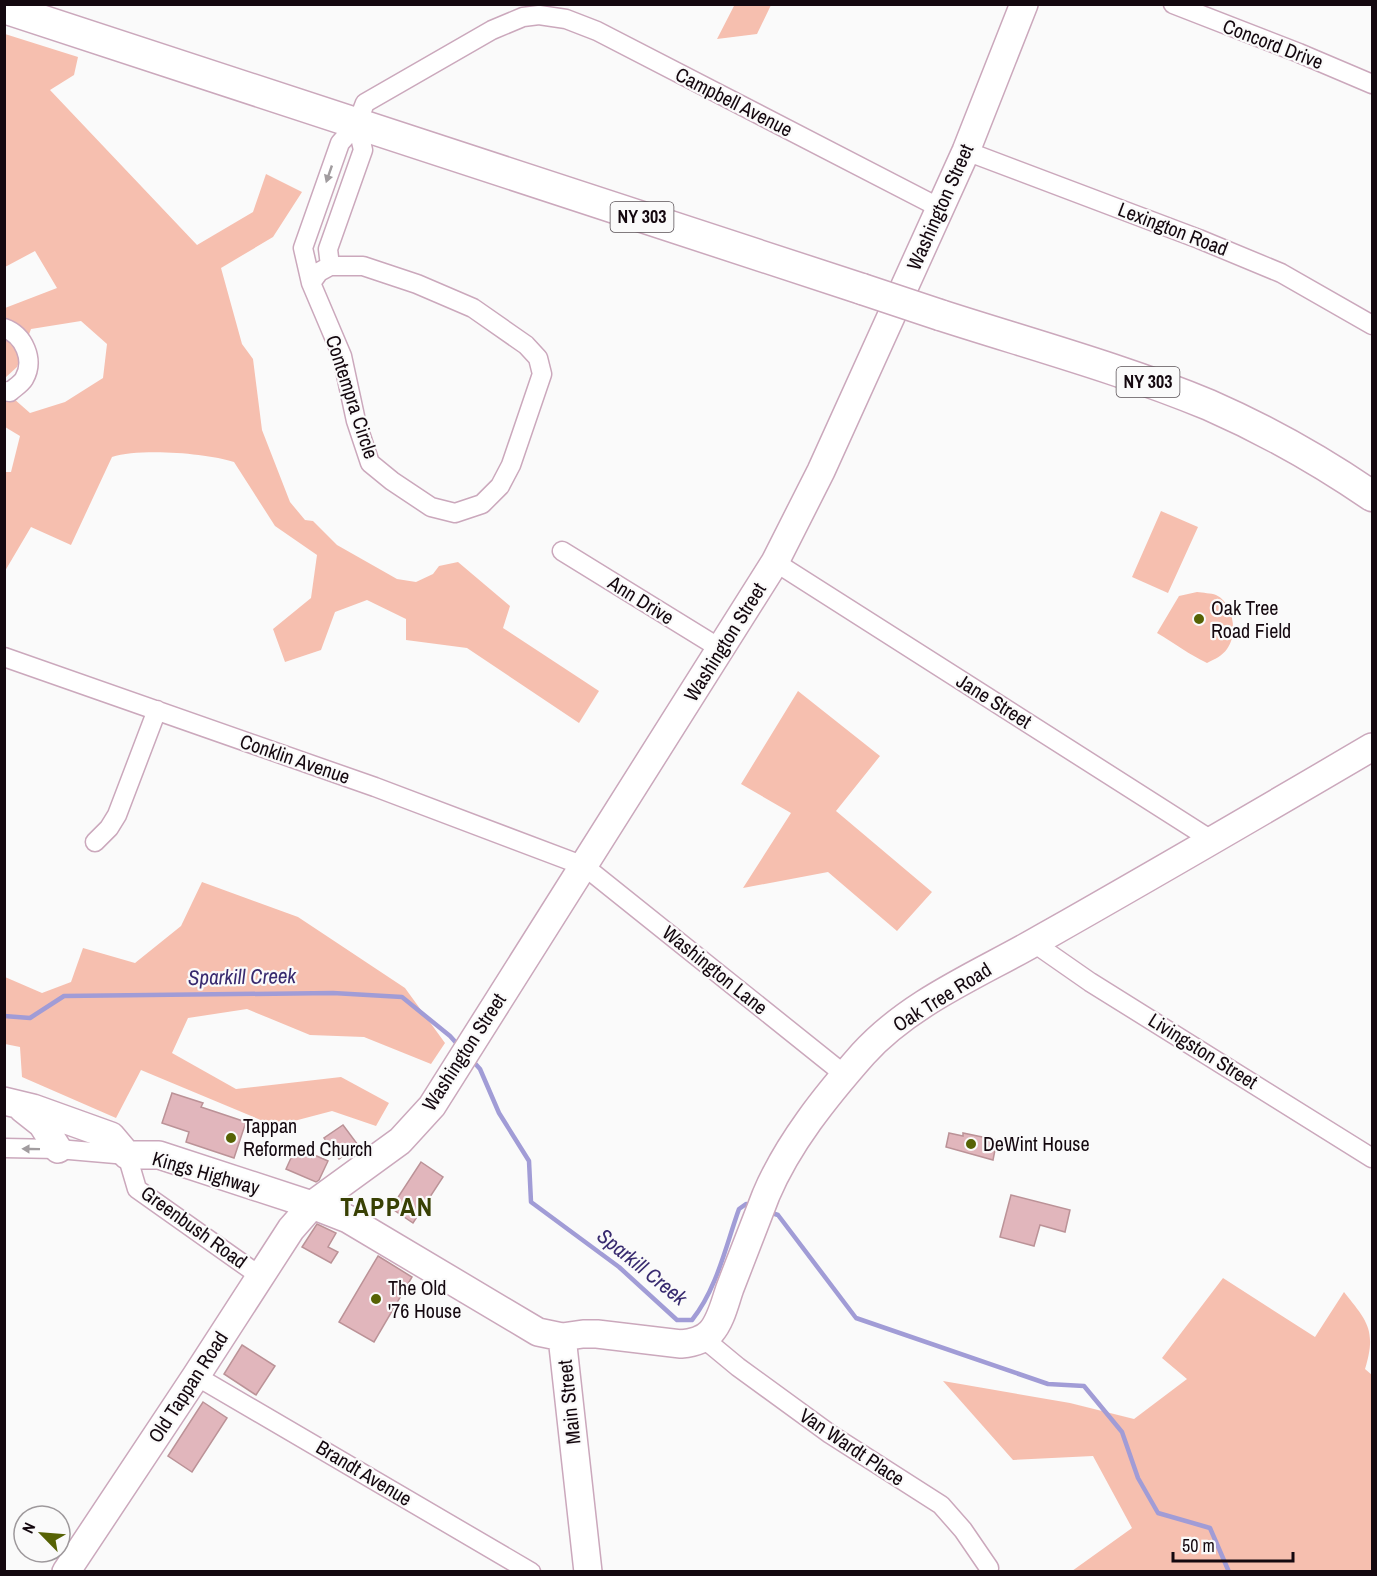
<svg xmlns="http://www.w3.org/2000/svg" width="1377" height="1576" font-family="'Archivo Narrow',sans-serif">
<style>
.green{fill:#f6bfaf}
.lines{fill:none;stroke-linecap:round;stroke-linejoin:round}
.stream{stroke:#a19cd6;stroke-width:4.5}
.building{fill:#e1b6bc;stroke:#bb9297;stroke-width:1.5}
.street-casing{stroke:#cba8bc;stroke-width:21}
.secondary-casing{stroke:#cba8bc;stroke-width:30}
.primary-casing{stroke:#cba8bc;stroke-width:33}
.street{stroke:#fff;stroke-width:18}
.secondary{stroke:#fff;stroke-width:27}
.primary{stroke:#fff;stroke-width:30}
.primary-bridge-casing{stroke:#cba8bc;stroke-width:33;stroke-linecap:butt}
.primary-bridge{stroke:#fff;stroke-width:30}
.oneway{fill:#a19c9f}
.poi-dot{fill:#566204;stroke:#fafafa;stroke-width:2}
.labels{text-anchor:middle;stroke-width:4.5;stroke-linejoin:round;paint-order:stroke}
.shield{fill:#fafafa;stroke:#595156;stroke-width:1.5}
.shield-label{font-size:18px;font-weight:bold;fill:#14080f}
.street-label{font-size:20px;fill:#14080f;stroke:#fafafa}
.poi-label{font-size:20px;fill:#14080f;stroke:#fafafa;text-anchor:start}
.water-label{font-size:21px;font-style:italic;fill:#382a6f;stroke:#fafafa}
.district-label{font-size:26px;font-weight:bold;letter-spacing:1.5px;fill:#384003;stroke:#fafafa}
</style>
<rect width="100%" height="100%" fill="#fafafa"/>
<path class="green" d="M735,4L771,5L757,34L717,39Z
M5,34L78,57L74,75L50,90L197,245L253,212L266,174L302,192L273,237L221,268L242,344L253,359L262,430L290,502L305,520L313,521L337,545L397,579L416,582L433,574L439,566L458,562L510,606L503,628L599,691L579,723L467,648L406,640V619L367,600L335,612L321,650L285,662L273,629L311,598L317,555L275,526L234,462C206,453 140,448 112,457L71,545L31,527L5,571V472H11L20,436L5,427V391L30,413L65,402L103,378L107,344L81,321L31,329L17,367L5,378V308L57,288L35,251L5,267Z
M1161,511L1198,527L1168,593L1132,577Z
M1197,592C1203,593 1211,593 1216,595C1234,603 1238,635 1227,649C1222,656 1215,659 1207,663C1190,655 1174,643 1157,633L1179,596Z
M798,691L880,756L836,811L932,892L897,931L828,872L743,888L791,813L741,784Z
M202,882L298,917L405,988L445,1043L431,1064L364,1037L310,1035L247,1009L188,1018L172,1053L236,1089L341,1077L389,1103L376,1126L332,1111L275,1126L141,1070L116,1118L22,1077L20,1047L5,1044V977L42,993L71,982L83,948L135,963L181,926Z
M1223,1278L1315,1337L1344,1292C1367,1321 1377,1330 1365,1369L1372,1375V1571H1072L1132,1528L1093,1456L1013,1460L943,1381L1070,1403L1134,1419L1187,1379L1162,1358Z"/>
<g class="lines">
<path class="stream" d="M4,1016L30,1018L64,996L333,993L402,997L450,1036L459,1046
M471,1059L480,1069L499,1113L529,1161L531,1202L619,1267L677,1320H692C717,1289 726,1245 739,1209L746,1204L752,1206
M769,1212L778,1215L856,1318L1048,1384L1084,1386L1122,1432L1138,1478L1158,1513L1210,1528L1229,1572"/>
</g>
<path class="building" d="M172,1093L203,1103L201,1107L246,1122L234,1158L186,1142L189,1132L162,1123Z
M343,1125L358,1145L339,1159L324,1138Z
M949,1133L963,1136V1133L997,1140L993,1160L946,1147Z
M296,1147L328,1161L319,1180L316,1182L286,1169Z
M421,1162L443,1177L413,1223L391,1208Z
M1011,1195L1070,1210L1065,1232L1040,1225L1034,1246L1000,1237Z
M317,1224L336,1233L328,1247L338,1252L331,1263L302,1247Z
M378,1256L412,1277L374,1342L339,1322Z
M242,1345L275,1366L256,1395L224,1374Z
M203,1402L227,1418L192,1472L168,1456Z"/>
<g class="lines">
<defs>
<path id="street" d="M1173,4L1299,53L1372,84
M966,151L1199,239L1281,273L1372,325
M330,266L328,249L363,150L357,124
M311,283L319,272L330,266H363L417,284L473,308L526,345L538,358L542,374L511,465L500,486L482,504L455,513L431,507L392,481L370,463L356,421L342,356L311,283L303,248L340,143L357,124L365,103L492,30L523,17L539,15L566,19L597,31L940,208
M4,328C24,335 35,360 24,379C21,384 14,388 10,392L4,391
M562,551L721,649
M775,562L1213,841
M4,657L375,787L584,866L845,1075
M95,842L109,828L117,815L157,710
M1034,943L1090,982L1372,1158
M4,1148L58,1149L127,1155L137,1189L260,1276
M703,1338L738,1367L830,1434L941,1505L963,1530L989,1568
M196,1376L531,1572"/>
<path id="secondary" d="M4,1101L33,1108L111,1136L127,1155H159L312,1205L348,1219L538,1332L562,1337L588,1572
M23,1109L42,1124L58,1149
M562,1337L583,1334H597L681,1344C691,1343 704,1340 711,1332C721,1321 725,1302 730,1288C742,1257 754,1226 766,1195C788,1143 826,1096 863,1054C911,1001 982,973 1042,938C1153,875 1263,811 1372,747
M66,1572L196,1376L291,1229L312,1205L400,1141L432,1106L775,562L821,471L966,151L1024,4"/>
<path id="primary" d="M4,8L862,289
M940,315C1030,344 1122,369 1209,405C1266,430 1321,461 1372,496"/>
</defs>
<use href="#street" class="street-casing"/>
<use href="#secondary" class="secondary-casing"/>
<use href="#primary" class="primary-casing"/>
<use href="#street" class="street"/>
<use href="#secondary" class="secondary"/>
<use href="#primary" class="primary"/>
<defs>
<path id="primary-bridge" d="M862,289L940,315"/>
</defs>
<use href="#primary-bridge" class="primary-bridge-casing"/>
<use href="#primary-bridge" class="primary-bridge"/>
</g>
<defs><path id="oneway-solid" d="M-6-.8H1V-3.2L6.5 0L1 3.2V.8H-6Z" transform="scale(1.5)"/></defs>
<g class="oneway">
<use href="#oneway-solid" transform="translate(329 174) rotate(109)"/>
<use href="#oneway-solid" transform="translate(31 1149) rotate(-179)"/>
</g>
<g class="poi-dot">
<circle cx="1199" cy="619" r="6"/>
<circle cx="231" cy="1138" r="6"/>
<circle cx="971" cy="1144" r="6"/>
<circle cx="376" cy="1299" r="6"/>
</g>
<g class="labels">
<g class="shield">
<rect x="610.5" y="202" width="63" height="30" rx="4.5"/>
<rect x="1116.5" y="367" width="63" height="30" rx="4.5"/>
</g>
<g class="shield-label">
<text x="642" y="223">NY 303</text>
<text x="1148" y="388">NY 303</text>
</g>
<g class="street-label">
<text transform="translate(1273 44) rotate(21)" y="7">Concord Drive</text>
<text transform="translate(734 102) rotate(27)" y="7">Campbell Avenue</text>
<text transform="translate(940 207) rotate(-66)" y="7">Washington Street</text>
<text transform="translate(1173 229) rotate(21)" y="7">Lexington Road</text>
<text transform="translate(352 397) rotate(72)" y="7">Contempra Circle</text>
<text transform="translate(641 600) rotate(32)" y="7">Ann Drive</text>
<text transform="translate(725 642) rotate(-58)" y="7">Washington Street</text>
<text transform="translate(994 701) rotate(32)" y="7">Jane Street</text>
<text transform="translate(295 759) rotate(19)" y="7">Conklin Avenue</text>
<text transform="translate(715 970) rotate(39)" y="7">Washington Lane</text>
<text transform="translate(942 997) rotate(-32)" y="7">Oak Tree Road</text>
<text transform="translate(1203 1051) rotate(32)" y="7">Livingston Street</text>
<text transform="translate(464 1052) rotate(-57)" y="7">Washington Street</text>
<text transform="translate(206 1173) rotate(16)" y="7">Kings Highway</text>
<text transform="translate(194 1227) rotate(36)" y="7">Greenbush Road</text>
<text transform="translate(188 1387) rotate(-57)" y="7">Old Tappan Road</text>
<text transform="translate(569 1402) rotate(-96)" y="7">Main Street</text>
<text transform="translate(852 1447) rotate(34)" y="7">Van Wardt Place</text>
<text transform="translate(364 1473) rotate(31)" y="7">Brandt Avenue</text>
</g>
<g class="poi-label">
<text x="1211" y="615">Oak Tree<tspan x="1211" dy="23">Road Field</tspan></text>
<text x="243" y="1133">Tappan<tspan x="243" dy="23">Reformed Church</tspan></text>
<text x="983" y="1151">DeWint House</text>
<text x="388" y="1295">The Old<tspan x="388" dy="23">'76 House</tspan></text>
</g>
<g class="water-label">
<text transform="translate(242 977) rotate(-1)" y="7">Sparkill Creek</text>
<text transform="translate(642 1267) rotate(39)" y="7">Sparkill Creek</text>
</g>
<g class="district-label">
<text x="387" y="1216">TAPPAN</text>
</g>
</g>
<rect width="1377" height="1576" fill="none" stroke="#14080f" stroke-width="12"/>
<g transform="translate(42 1534) rotate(295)"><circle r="28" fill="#fafafa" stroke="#9e999c" stroke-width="1.5"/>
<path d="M0-4.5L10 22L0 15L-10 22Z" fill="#566204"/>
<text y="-9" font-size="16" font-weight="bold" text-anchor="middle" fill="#14080f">N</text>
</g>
<path d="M1173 1552v9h120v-9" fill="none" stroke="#14080f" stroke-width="3"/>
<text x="1182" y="1552" font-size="18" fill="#14080f" stroke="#fafafa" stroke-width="4.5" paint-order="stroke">50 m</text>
</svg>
